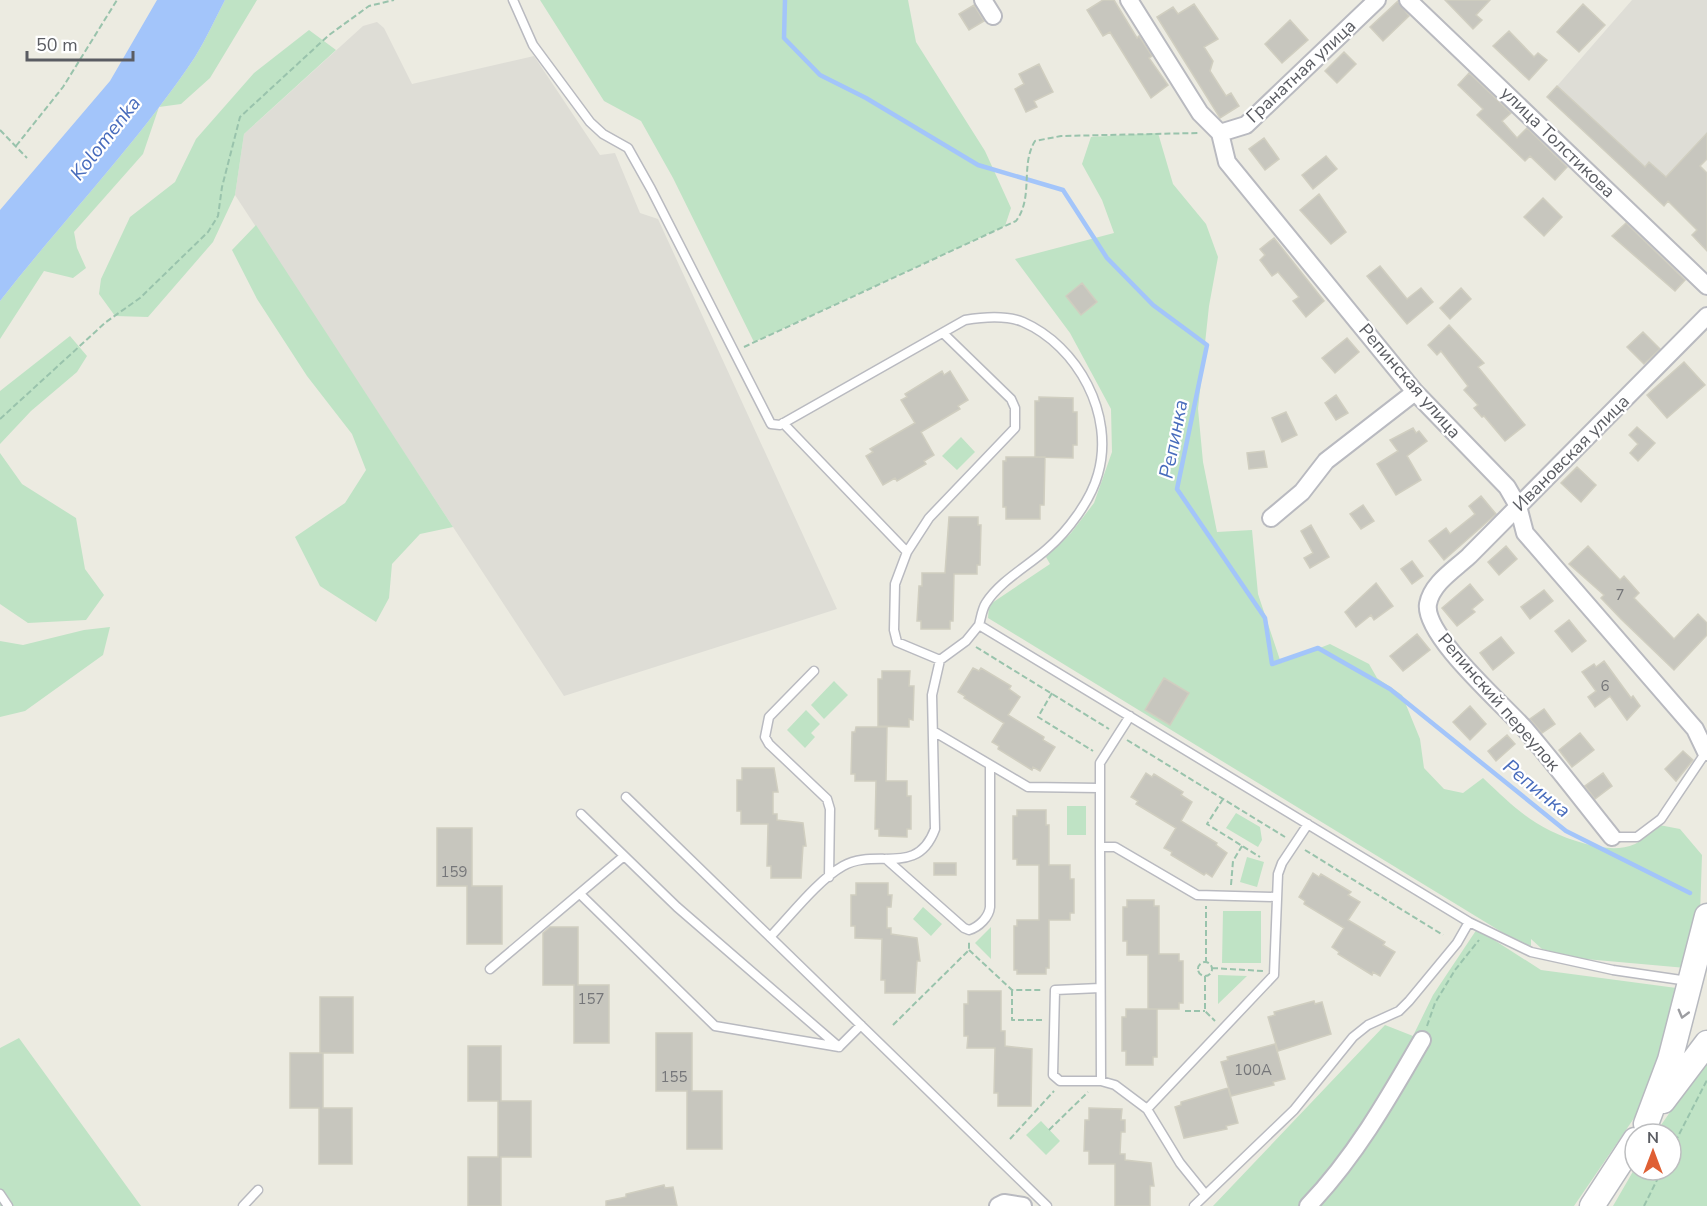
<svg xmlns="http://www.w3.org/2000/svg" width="1707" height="1206" font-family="'Nunito Sans',sans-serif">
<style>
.industrial{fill:#deddd6}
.green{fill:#bfe3c5}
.water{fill:#a3c5fa}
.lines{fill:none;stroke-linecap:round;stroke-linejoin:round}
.stream{stroke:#a3c5fa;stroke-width:4.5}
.building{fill:#c7c6be;stroke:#d0cec0;stroke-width:1.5}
.service-casing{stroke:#b9bac0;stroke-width:11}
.minor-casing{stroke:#b9bac0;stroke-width:20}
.secondary-casing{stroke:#b7b9bf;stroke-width:27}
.path{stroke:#99c3ac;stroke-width:2;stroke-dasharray:6 3;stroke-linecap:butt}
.service{stroke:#fff;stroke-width:8}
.minor{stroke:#fff;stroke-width:16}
.secondary{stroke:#fff;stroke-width:24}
.oneway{stroke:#9c9da1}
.labels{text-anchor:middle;stroke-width:4.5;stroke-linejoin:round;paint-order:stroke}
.number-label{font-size:15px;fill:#757679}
.street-label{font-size:18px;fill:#5a5c62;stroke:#fff}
.water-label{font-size:20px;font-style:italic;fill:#486cbc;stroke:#fff}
</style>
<rect width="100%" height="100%" fill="#ecebe1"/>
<path class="industrial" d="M1632,0H1707V140L1703,137L1666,177L1649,162L1634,179L1622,166L1631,155L1557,86Z
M377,22L384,28L412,84L534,56L600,155L615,153L640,213L658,219L837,609L564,696L235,195L244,134L363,26Z"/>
<path class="green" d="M225,0H257L210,78L181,104L159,107L143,154L74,232L77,248L86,268L73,278L44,271L0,339V301C64,219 137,144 195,57C206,39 215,19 225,0Z
M540,0H908L916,42L985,151L1011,208L1005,226L754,342L673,178L641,121L604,101Z
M309,30L336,50L244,134L235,195L213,242L148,317L115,316L99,294L101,279L130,217L175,182L196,139L254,73Z
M1158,133L1173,184L1206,224L1218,257L1209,306L1198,409L1203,462L1217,532L1252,530L1258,594L1281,663L1330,644L1369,664L1377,678L1402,695L1420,739L1424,768L1444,789L1463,793L1483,778C1519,812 1537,830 1586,844C1602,848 1619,851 1635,844C1642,841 1649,830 1654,824L1680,829L1702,855L1700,915L1686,968L1574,958L1542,949L1531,939V946L1518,942L988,618L989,605L1050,564L1046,557L1071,533L1094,503L1112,452L1111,409L1070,333L1015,259L1114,233L1102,200L1082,164L1091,137Z
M256,225L453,527L420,534L392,564L389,598L376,622L320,586L295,537L345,503L366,470L352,434L307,376L257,299L232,250Z
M70,336L87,356L77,372L31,411L0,444V391Z
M961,437L975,452L957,470L942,456Z
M0,453L22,484L76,518L85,569L104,595L86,620L28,623L0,604Z
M110,627L103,655L25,711L0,717V641L23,645L84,630Z
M834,681L848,695L824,719L811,705Z
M806,710L820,724L811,733L815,737L805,748L787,730Z
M1067,806H1086V835H1067Z
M1236,813L1260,827L1262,840L1258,847L1226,828Z
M1247,857L1264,862L1257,887L1240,882Z
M923,907L942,924L931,936L913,919Z
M1223,911H1261V963H1222Z
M991,927V959L975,943Z
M1477,929L1541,970L1684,989L1643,1105L1574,1206H1213L1385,1025L1413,1036L1433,995Z
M1218,975L1247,976L1218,1004Z
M19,1038L141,1206H0V1048Z
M1707,1058V1206H1613L1635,1168V1170H1671V1134H1655Z
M1041,1121L1060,1141L1046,1155L1026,1135Z"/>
<path class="water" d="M157,0H225C215,19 206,39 195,57C137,144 64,219 0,301V210L110,81Z"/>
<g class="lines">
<path class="stream" d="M785,0L784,38L820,75L866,98L978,165L1063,190L1107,258L1153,305L1207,345L1177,489L1265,618L1272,664L1318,648L1390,689L1566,831L1690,893"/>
</g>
<path class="building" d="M1103,0H1114L1137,38L1139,36L1152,56L1149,58L1168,85L1151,98L1110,32L1103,36L1087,10Z
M1445,0H1490L1476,15L1482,20L1473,29Z
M1398,1L1409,16L1383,41L1370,27Z
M1194,4L1218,39L1204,47L1213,61L1210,71L1226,96L1231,93L1239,106L1220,118L1157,17L1173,7L1178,14Z
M1583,4L1605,25L1579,52L1557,32Z
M974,5L984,21L969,30L959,14Z
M1290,20L1308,40L1282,63L1265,44Z
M1509,31L1534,57L1538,53L1547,60L1529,80L1493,46Z
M1344,52L1356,64L1337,83L1325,71Z
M1039,64L1053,92L1034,101L1037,107L1026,112L1015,89L1024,84L1019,74Z
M1469,73L1511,113L1502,121L1517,138L1527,128L1567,167L1555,180L1530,156L1525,161L1477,115L1483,109L1458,85Z
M1557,86L1645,167L1649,162L1666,177L1707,133V159L1700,166L1707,173V251L1692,235L1697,230L1668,201L1664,206L1547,97Z
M1264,138L1279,159L1265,170L1249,149Z
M1326,156L1337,169L1313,189L1302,175Z
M1319,194L1346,232L1331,244L1300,210Z
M1543,198L1562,217L1544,236L1524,217Z
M1626,223L1685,280L1675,291L1612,236Z
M1274,238L1324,301L1306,317L1293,301L1299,297L1278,272L1272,276L1260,260L1265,255L1260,249Z
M1380,266L1407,299L1421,288L1433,302L1407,324L1367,276Z
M1082,283L1097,302L1081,315L1066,296Z
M1461,288L1471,299L1450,319L1440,308Z
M1449,325L1484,363L1478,367L1525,425L1505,441L1484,416L1482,417L1474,408L1478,405L1464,390L1468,386L1441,351L1437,355L1428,345Z
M1643,332L1660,349L1644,364L1627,347Z
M1347,338L1359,352L1335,373L1322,358Z
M1684,362L1705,385L1667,418L1647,395Z
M942,371L944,375L950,371L968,400L958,406L960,409L921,432L934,455L924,461L926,464L897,481L895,478L883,485L866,456L873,452L870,449L915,423L901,400L907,397L905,394Z
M1336,395L1348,413L1336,420L1325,403Z
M1039,397L1073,398V412H1077V445H1073V458L1035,457V401H1039Z
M1286,412L1297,435L1282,442L1272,418Z
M1637,427L1655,443L1638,461L1630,453L1638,444L1629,435Z
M1413,428L1416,433L1419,431L1427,441L1407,456L1421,480L1396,495L1377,464L1398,451L1390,440Z
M1264,451L1267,467L1249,469L1247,453Z
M1006,457H1045L1044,505H1040V519H1006V507H1003V461H1006Z
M1577,467L1596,485L1581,502L1561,483Z
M1481,496L1496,514L1444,560L1429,541L1446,528L1450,534L1475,514L1469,506Z
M1363,505L1374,521L1361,529L1350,514Z
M949,517H978V525H981L980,565H977V574H954L953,621H950V629H921V621H917L919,586H922V573H945Z
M1311,525L1329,557L1310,568L1304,558L1313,553L1301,531Z
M1506,546L1517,559L1499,575L1488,562Z
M1588,546L1620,580L1624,576L1639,593L1634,598L1674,639L1698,614L1707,623V635L1674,670L1621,619L1601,598L1604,595L1569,564Z
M1412,561L1423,576L1412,584L1401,569Z
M1376,583L1393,606L1374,620L1371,615L1356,627L1345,612Z
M1470,584L1483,600L1472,609L1475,612L1457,626L1442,608Z
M1544,590L1553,601L1530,619L1521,607Z
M1569,620L1586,641L1572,652L1555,631Z
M1417,634L1430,650L1403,671L1390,656Z
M1501,637L1514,653L1493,670L1480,653Z
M1604,661L1631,698L1633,696L1640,706L1627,720L1610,696L1595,707L1588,697L1596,691L1582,672L1594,664L1596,667Z
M973,668L979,671L981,668L1011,686L1009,689L1020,697L1008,715L1044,737L1043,740L1055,747L1040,771L1033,767L1032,770L998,749L999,746L992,742L1004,723L964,698L965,696L958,692Z
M882,671H910L909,686H914L913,720L909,719V727L878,726V679H882Z
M1164,678L1189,693L1170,725L1145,710Z
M1470,706L1486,724L1470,740L1453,722Z
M1544,709L1555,724L1542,733L1530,719Z
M856,727H887L886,781H907V796H911V829H907V837L879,836V829H875L876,781H855V774H851L852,732H855Z
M1580,733L1594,750L1572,767L1559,750Z
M1507,735L1515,744L1496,761L1488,751Z
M1683,751L1693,760L1676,781L1665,769Z
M742,768H774L778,792H773V814H777V820L803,823L806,846H803L801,878H771V866H767L768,824H741V811H737V780H742Z
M1146,773L1152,777L1154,774L1183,792L1181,795L1192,802L1181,821L1217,843L1216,845L1227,853L1212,877L1206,873L1204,875L1171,855L1172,852L1164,848L1176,828L1136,804L1138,801L1131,797Z
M1603,773L1612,786L1595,799L1585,786Z
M1017,810H1046V825H1049V865H1070V879H1074V913H1070V920H1049V968H1046V974H1017V970H1014V926H1017V920H1039V865H1017V859H1013V816H1017Z
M437,828H472V886H502V944H467V886H437Z
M934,863H956V875H934Z
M1313,873L1319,877L1321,874L1351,892L1348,895L1360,902L1348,920L1385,942L1383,945L1395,952L1380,976L1373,972L1372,975L1338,954L1339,952L1332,947L1344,928L1304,904L1305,901L1299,897Z
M856,883H888V895H892L891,907H887V928H891V934L917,938L920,961H917L915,993H885V980H881L882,939L855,938V926H851V895H856Z
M1127,900H1154V906H1159V954H1179V961H1183V1003H1179V1009H1148V955H1127V941H1123V907H1127Z
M550,927H578V985H609V1043H574V985H543V933Z
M968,991H1001V1031H1005V1046L1032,1049L1031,1106H998V1093H994L995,1048H967L968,1036H964V1004H968Z
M320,997H353V1053H320Z
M1314,1001L1315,1004L1322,1002L1331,1034L1278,1051L1268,1017L1275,1015L1274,1012Z
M1126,1009H1157V1057H1153V1065H1126V1051H1122V1017H1126Z
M656,1033H692V1091H722V1149H687V1091H656Z
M1275,1044L1285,1079L1273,1082L1274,1085L1231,1096L1221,1062L1228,1060L1227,1057Z
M468,1046H501V1101H531V1157H501V1206H468V1157H498V1101H468Z
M290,1053H323V1108H352V1164H319V1108H290Z
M1228,1088L1238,1123L1226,1126L1227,1129L1184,1138L1175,1107L1181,1105V1102Z
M1089,1108L1122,1109L1121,1120H1125V1132H1121L1120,1154H1125V1160L1151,1163L1154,1186H1150V1206H1115V1164H1089V1151H1084L1085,1120H1089Z
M664,1185L665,1188L673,1187L677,1206H606V1201L626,1197V1194Z"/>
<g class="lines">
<defs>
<path id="service" d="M513,0L533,45L590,122L603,134L628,148L651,189L771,424L780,425L965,320C983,317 1006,315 1023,322C1078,346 1115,415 1098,474C1091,500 1068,531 1047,549C1028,566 1000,581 986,603C982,609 981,618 979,625L1469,922L1531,952L1613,970L1688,981
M943,333L1011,399L1015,408V428L929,518L907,552L895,584L894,630L897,642L940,660L966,641L979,625
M783,423L907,552
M814,671L769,717L765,737L769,744L827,799L830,809L829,877
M1130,716L1100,763V847H1115L1197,895L1275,897
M933,731L1028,787L1099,788
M626,797L1047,1206
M581,814L677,907L839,1047L861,1025
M1612,837H1637L1661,819L1706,752
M1100,847L1101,1081L1115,1085L1147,1109
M886,859L964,928L969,930C979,927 989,917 990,907V766
M580,894L715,1026L839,1047
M770,937C791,915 818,880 843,866C876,847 917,878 935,829L932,695L940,660
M490,969L624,856
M1100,988L1055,990L1053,1075L1060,1081H1101
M0,1194L8,1206
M1205,1194L1180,1163L1147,1109L1274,975L1278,874L1282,863L1308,824
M243,1206L258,1190
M1194,1206L1294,1110L1353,1037L1368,1025L1399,1011L1409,1001L1457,943L1469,922"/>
<path id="minor" d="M983,0L993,16
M1129,0L1200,113L1220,133L1227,162L1415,392L1507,487L1518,506L1525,533L1695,729L1706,752
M1408,0L1707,286
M1220,133L1246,125L1377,0
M1271,518L1302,492L1326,461L1415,392
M1612,837C1583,801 1555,764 1525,729C1504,705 1423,635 1428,604C1432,583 1454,570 1469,556L1707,316
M998,1206L1004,1203L1023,1206
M1308,1206C1355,1157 1388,1099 1422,1040"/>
<path id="secondary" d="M1663,1101L1707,1043
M1646,1124L1670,1060L1707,916
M1592,1206L1635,1140"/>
</defs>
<use href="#service" class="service-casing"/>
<use href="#minor" class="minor-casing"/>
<use href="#secondary" class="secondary-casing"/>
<path class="path" d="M0,130L27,158
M16,146L63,87L117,0
M744,347L1016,221C1034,197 1020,165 1035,141L1061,136L1199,133
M0,419L106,322L140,298L208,232L218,216L222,187L240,117L329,35L369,6L394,0
M976,647L1109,729
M1052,693L1038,717L1093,751
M1127,740L1285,837
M1223,799L1207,824L1260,857
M1305,850L1443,935
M1231,885L1233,861L1242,846
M969,950L1012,990H1043
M1198 969a7 7 0 1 1 14 0a7 7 0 1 1-14 0Z
M1206,963V906
M1212,968L1263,971
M1205,976V1011L1215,1021
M1012,990V1020H1044
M1185,1011H1205
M893,1025L969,950V942
M1427,1026L1435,1003L1455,970L1479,940
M1049,1130L1088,1092
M1010,1139L1054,1091
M1671,1150L1707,1080
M1644,1206L1662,1170"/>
<use href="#service" class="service"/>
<use href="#minor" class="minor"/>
<use href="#secondary" class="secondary"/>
</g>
<defs><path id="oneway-chevron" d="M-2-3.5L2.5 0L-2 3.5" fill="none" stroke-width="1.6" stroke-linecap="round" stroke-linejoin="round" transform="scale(1.5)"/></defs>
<use class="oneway" href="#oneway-chevron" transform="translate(1683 1014) rotate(105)"/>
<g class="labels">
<g class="number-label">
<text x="1620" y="600">7</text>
<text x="1605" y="691">6</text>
<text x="454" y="877">159</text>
<text x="591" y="1004">157</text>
<text x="1253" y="1075">100А</text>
<text x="674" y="1082">155</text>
</g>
<g class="street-label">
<text transform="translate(1301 71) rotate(-43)" y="6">Гранатная улица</text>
<text transform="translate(1558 142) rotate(44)" y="6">улица Толстикова</text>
<text transform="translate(1410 381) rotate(49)" y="6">Репинская улица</text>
<text transform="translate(1571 453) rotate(-45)" y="6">Ивановская улица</text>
<text transform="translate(1499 702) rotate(49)" y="6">Репинский переулок</text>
</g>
<g class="water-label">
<text transform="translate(105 138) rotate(-52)" y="7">Kolomenka</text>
<text transform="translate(1173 439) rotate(-79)" y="7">Репинка</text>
<text transform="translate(1537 788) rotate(39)" y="7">Репинка</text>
</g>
</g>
<g transform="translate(1653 1152)"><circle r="28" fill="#ffffff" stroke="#bdbec0" stroke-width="1.5"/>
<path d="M0-4.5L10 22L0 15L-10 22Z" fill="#df5f34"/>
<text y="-9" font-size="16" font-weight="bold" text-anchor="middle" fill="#5a5c62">N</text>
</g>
<path d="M27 51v9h106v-9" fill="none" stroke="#5a5c62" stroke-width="3"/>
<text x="36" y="51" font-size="18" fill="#5a5c62" stroke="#ffffff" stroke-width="4.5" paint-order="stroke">50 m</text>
</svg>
